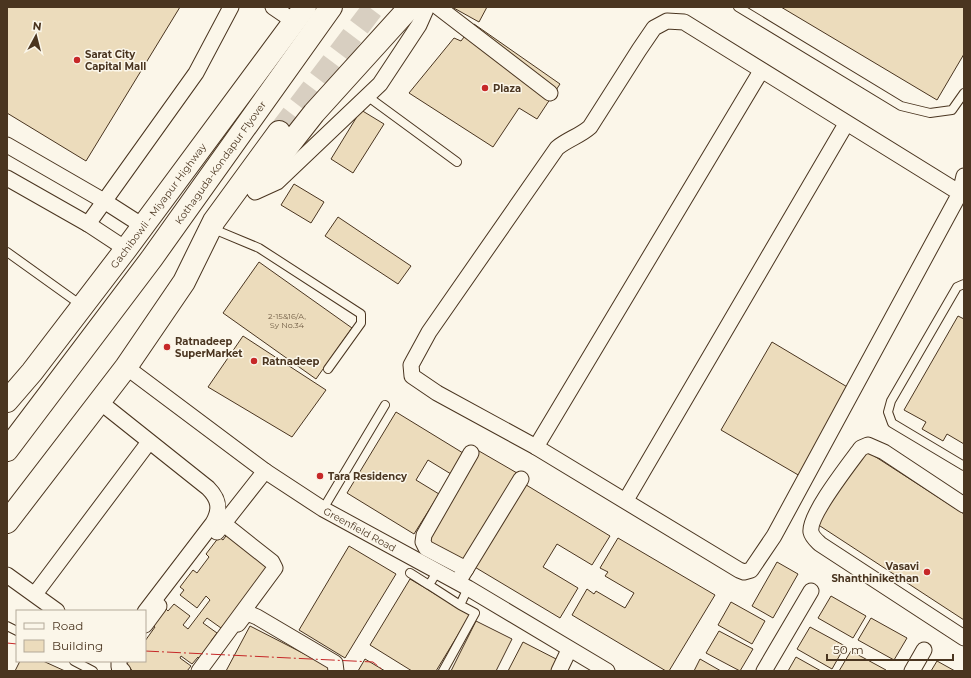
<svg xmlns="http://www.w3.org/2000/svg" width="971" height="678" font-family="Montserrat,sans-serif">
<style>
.building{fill:#ecdcbc;stroke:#4a3520}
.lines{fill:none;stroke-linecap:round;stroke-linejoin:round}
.primary-tunnel{stroke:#d8cfc1;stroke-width:22;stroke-dasharray:22 11;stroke-linecap:butt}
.service-casing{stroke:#4a3520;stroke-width:10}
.minor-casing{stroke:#4a3520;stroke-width:17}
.primary-casing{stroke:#4a3520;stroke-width:24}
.service{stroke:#fbf6e9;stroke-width:8}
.minor{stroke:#fbf6e9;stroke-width:15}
.primary{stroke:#fbf6e9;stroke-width:22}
.power{stroke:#c62828;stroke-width:1;stroke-dasharray:14 3 2 3;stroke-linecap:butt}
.poi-dot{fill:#c62828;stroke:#fbf6e9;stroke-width:1.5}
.labels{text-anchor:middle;stroke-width:3;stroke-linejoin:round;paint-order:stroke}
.number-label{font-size:8px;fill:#725f47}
.poi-label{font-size:10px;font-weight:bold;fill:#4a3520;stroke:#fbf6e9;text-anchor:start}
.street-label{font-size:10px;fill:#4a3520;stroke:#fbf6e9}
</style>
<rect width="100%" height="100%" fill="#fbf6e9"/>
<path class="building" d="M7,7H180L86,161L7,113Z
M452,7H487L479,22Z
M781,7H964V54L937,100Z
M474,24L560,84L537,119L519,108L493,147L409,93L454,38L461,41Z
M361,110L384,124L353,173L331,159Z
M294,184L324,202L311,223L281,205Z
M338,217L411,266L398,284L325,236Z
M259,262L352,328L316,379L223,313Z
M958,316L964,319V444L947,434L943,441L922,429L926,422L904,410Z
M243,336L326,390L292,437L208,387Z
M772,342L849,388L800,476L721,430Z
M396,412L463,453L451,474L428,460L416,480L439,494L414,534L347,493Z
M865,450L964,514V620L817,524Z
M479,451L517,473L465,561L427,540Z
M523,483L610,536L592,565L557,544L543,567L578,588L560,618L473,566Z
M228,533L271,566L228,623L226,622L221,628L207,618L203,623L217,633L211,641L213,643L200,659L198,657L192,664L181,656L180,658L191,666L187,671H133L126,665L129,661H145V641L155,627L151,624L164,607L168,611L174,604L190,616L183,625L188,629L210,600L206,596L197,608L180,595L184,590L180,587L193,570L197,573L209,557L206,554L219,537L223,540Z
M618,538L715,595L669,671H666L572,615L587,589L594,594L596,591L625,608L634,593L605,576L608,572L600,568Z
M349,546L396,574L345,658L299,630Z
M777,562L798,574L773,618L752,606Z
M410,579L470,615L436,671H412L370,645Z
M831,596L866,616L853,638L818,618Z
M731,602L765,621L752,644L718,625Z
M871,618L907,638L894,660L858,640Z
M476,621L512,639L496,671H451Z
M250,626L330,667L328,671H226Z
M810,627L845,646L832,669L797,649Z
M719,631L753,649L740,671L706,653Z
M523,642L560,661L555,671H508Z
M851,651L886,670L885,671H839Z
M796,657L821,671H788Z
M365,659L385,671H358Z
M700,659L721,671H694Z
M20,661H43L65,671H15Z
M937,661L955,671H931Z"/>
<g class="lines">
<path class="primary-tunnel" d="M279,132L374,7"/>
<defs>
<path id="service" d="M738,7L901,106L930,113L952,110L964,93
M367,96L457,162
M211,228L259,248L361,314V323L328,369
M7,252L81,305
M964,284L957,287L891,401L888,412L892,423L964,466
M323,509L385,405
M410,573L429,585L437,572
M429,585L460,605
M7,626L17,631
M74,661L93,671
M443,671L475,613L460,605L468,588"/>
<g id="minor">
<path d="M273,7L295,22"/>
<path d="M438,7L550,93"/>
<path d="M7,145L104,201L143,226"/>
<path d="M7,178L88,224L126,249"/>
<path d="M255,192L277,182L380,84L419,25L427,7"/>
<path d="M960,193L684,22L667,21L654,28L639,50L590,127C580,136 568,139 557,148L429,332L411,365L412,376L437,393L536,447L739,570L744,572L751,570L774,536L960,193L964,176"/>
<path d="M88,224L196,73L231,7"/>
<path id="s1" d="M126,367L265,471L323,509L468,588L607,671"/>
<path d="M100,402L208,488C219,499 221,509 213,523L145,612"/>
<path d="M536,447L761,71"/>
<path d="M626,500L846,124"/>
<path d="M964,505L884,452L868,445L861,448C850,463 808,516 811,532C812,537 817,541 820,544L964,638"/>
<path d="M217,532L265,471"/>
<path d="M466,569L426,548L423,542L424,535L471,453"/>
<path d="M7,575L57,611"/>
<path d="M461,577L521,479"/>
<path d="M35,594L149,442"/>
<path d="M238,624L244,616L250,614L257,617L335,663L336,671"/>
<path d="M145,625L159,606"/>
<path d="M119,661V667L123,671"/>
<path d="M199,671L275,568L272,562L224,524"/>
<path d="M559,671L569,650"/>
<path d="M764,671L811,591"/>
<path d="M912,671L924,650"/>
</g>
<g id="primary">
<path d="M256,187L314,113L410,7"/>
<path id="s2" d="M7,401L32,372L126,249L305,7"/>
<path id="s3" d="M7,450L152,258L331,7"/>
<path d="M7,522L126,367L184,282L214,221L279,132"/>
</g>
</defs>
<use href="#service" class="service-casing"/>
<use href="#minor" class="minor-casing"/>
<use href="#primary" class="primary-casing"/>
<use href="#service" class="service"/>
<use href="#minor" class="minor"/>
<use href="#primary" class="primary"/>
<path class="power" d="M7,643L17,644
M145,651L373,662L384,671"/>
</g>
<g class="poi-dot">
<circle cx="77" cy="60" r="4"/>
<circle cx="485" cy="88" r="4"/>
<circle cx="167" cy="347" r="4"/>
<circle cx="254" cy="361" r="4"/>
<circle cx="320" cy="476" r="4"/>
<circle cx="927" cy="572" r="4"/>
</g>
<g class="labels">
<g class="number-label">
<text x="287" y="319">2-15&amp;16/A,<tspan x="287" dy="9">Sy No.34</tspan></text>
</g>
<g class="poi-label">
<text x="85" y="58">Sarat City<tspan x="85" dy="12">Capital Mall</tspan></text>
<text x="493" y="92">Plaza</text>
<text x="175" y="345">Ratnadeep<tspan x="175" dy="12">SuperMarket</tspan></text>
<text x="262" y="365">Ratnadeep</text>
<text x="328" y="480">Tara Residency</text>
<text x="919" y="570" text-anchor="end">Vasavi<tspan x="919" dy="12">Shanthinikethan</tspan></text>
</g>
<g class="street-label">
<text dy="4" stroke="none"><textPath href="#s3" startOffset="358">Kothaguda-Kondapur Flyover</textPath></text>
<text dy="4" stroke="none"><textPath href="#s2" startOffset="247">Gachibowli - Miyapur Highway</textPath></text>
<text dy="4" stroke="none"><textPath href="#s1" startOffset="285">Greenfield Road</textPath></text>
</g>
</g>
<rect width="971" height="678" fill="none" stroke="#4a3520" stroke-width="16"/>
<rect x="16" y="610" width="130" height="52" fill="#fbf6e9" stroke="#b4a999"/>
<rect x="24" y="623" width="20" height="6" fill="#fbf6e9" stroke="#b4a999"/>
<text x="52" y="630" font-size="12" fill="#4a3520">Road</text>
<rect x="24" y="640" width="20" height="12" fill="#ecdcbc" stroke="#b4a999"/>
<text x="52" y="650" font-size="12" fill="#4a3520">Building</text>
<g transform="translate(36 36) rotate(7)" stroke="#fbf6e9" stroke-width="3" paint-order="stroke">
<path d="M0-3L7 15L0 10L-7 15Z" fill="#4a3520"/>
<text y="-6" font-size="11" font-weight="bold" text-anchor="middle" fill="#4a3520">N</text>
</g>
<path d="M827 654v6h126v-6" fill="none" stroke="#4a3520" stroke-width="2"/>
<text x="833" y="654" font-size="12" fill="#4a3520" stroke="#fbf6e9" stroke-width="3" paint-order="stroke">50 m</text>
</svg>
